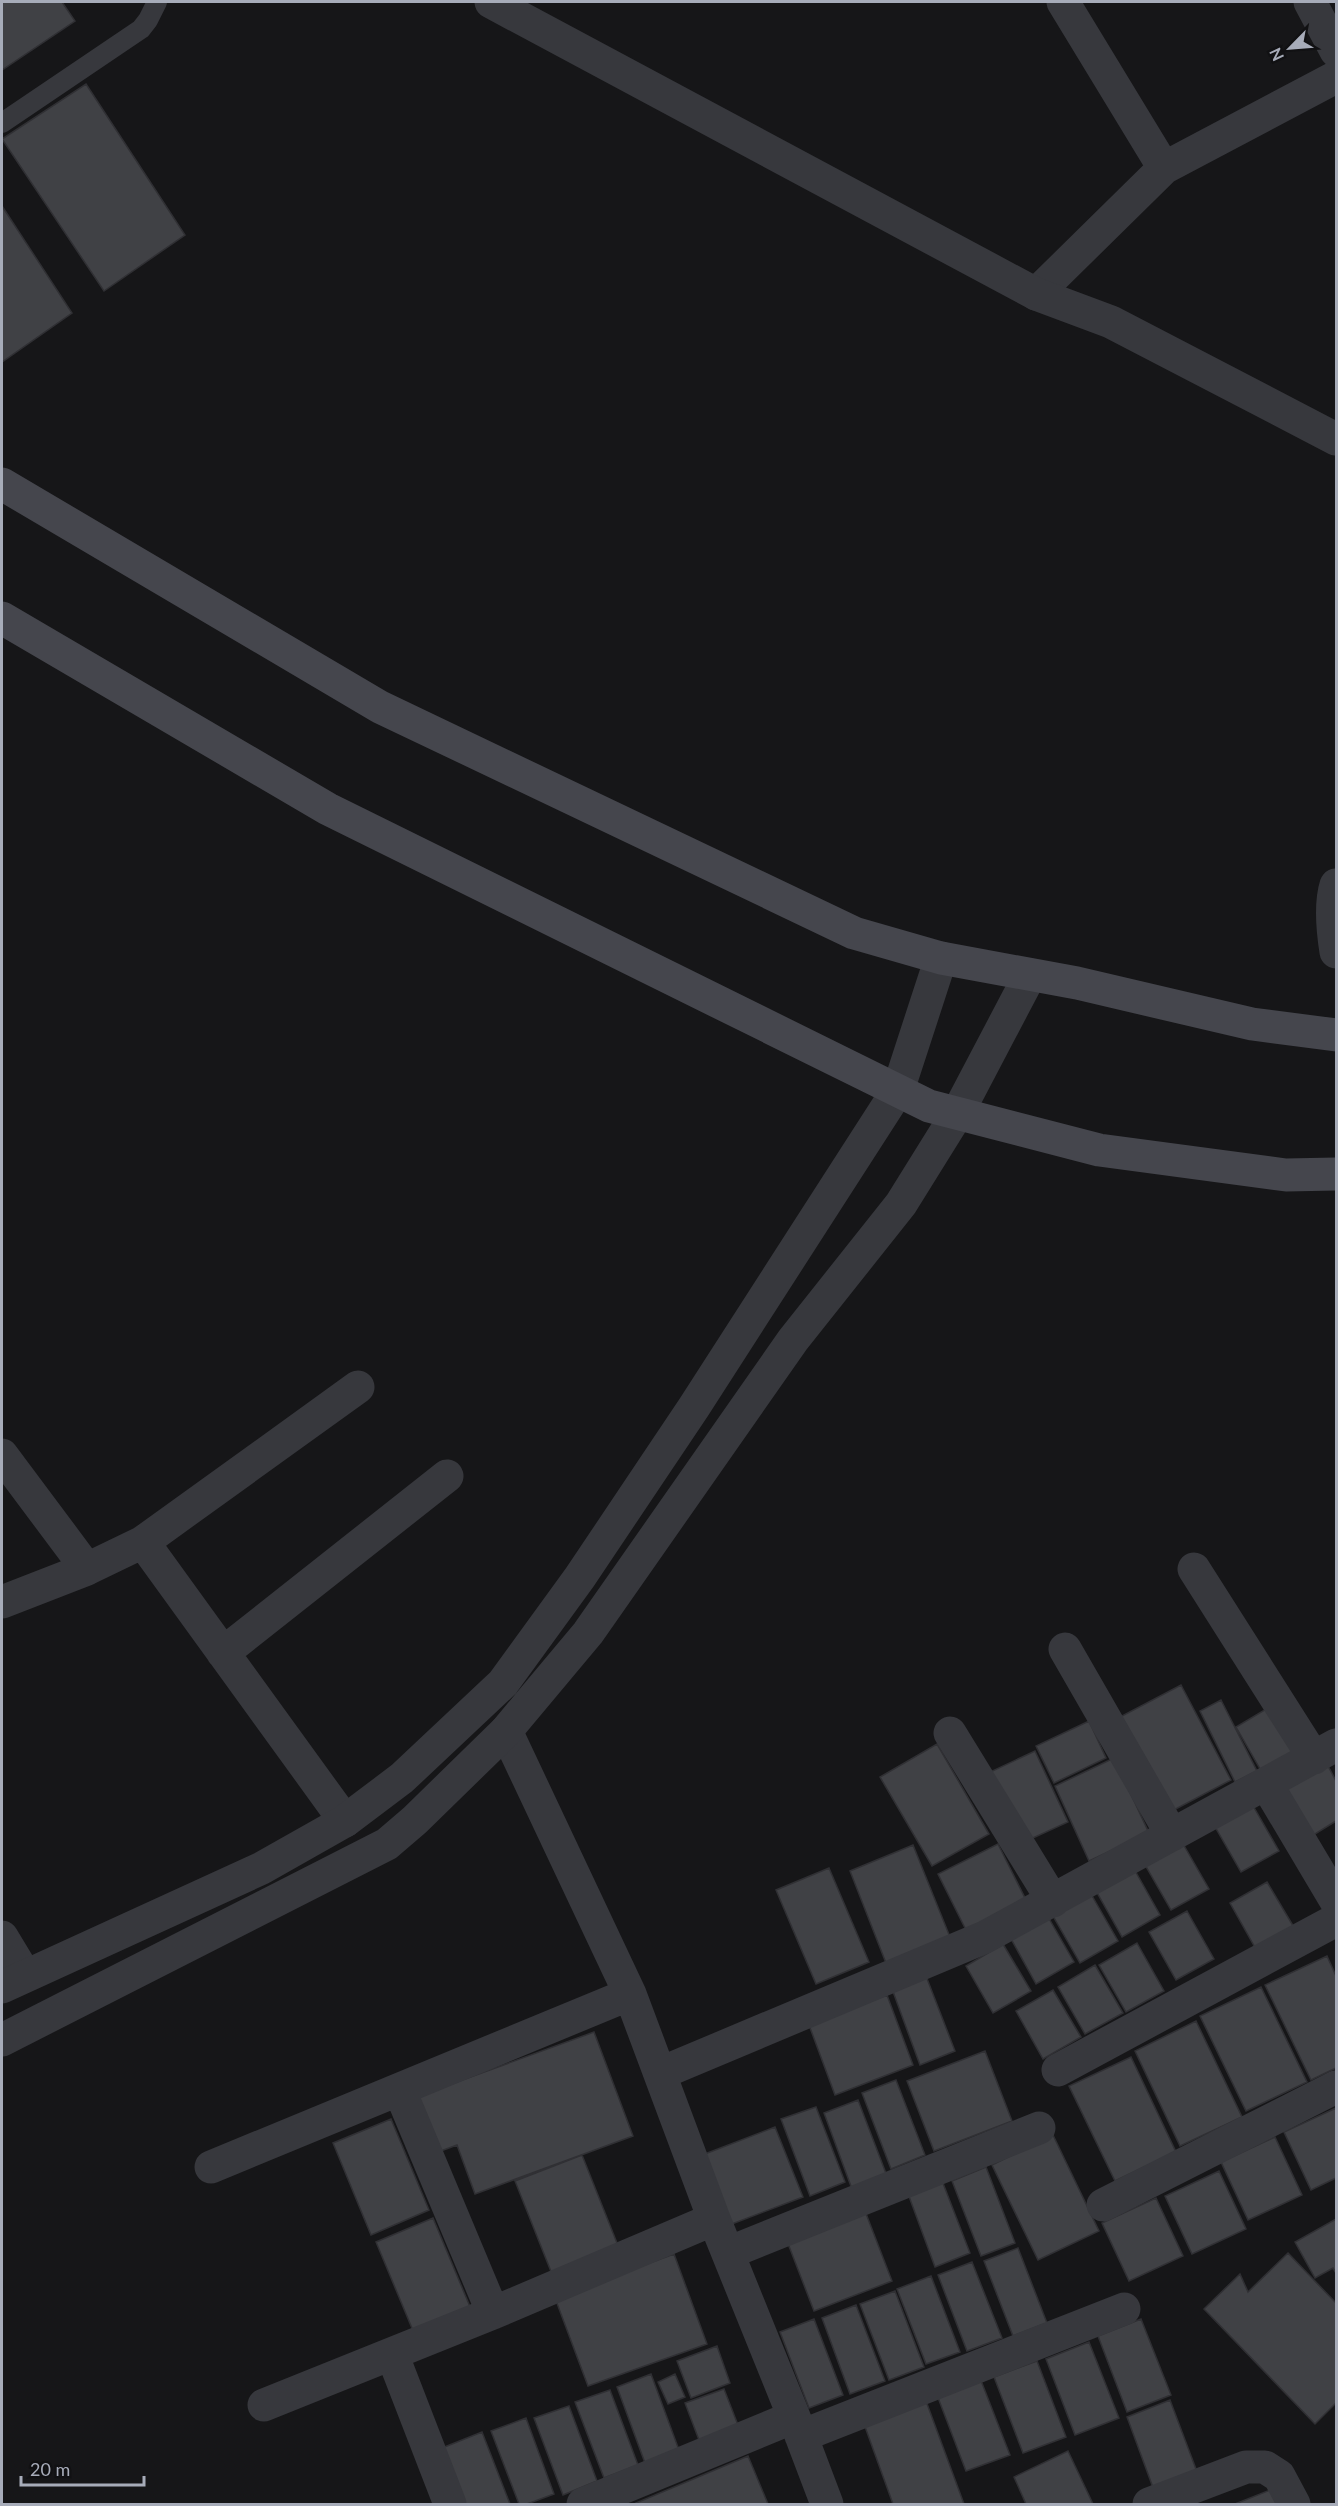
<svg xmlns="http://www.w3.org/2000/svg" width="1338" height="2506" font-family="Lato,sans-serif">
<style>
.building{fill:#404145;stroke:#303034;stroke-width:1.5}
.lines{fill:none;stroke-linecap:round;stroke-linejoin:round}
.service{stroke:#37383d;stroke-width:20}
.minor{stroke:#37383d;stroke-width:33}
.tertiary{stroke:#37383d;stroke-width:33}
.secondary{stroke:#45464d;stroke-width:33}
</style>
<rect width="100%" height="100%" fill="#161618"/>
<path class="building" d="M2,2H62L75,21L2,70Z
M86,84L185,235L104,291L2,139Z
M2,206L72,313L2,362Z
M1181,1685L1231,1780L1170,1812L1120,1717Z
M1221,1700L1257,1771L1235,1782L1200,1711Z
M1273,1705L1300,1752L1263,1774L1236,1727Z
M1089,1721L1106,1758L1054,1783L1036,1746Z
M937,1744L989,1834L932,1866L880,1777Z
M1035,1751L1068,1822L1022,1843L988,1773Z
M1114,1758L1149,1833L1089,1861L1055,1786Z
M1326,1762L1336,1781V1821L1307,1839L1280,1790Z
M1252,1804L1279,1851L1241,1872L1214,1825Z
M1182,1842L1209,1889L1171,1910L1144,1863Z
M998,1844L1027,1902L967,1932L938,1874Z
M913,1845L950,1937L886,1963L850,1871Z
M1133,1867L1160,1915L1122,1937L1095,1889Z
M829,1868L869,1962L816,1984L776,1890Z
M1267,1882L1295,1929L1257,1951L1230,1903Z
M1091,1894L1118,1941L1080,1963L1053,1916Z
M1187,1911L1214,1959L1176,1980L1149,1932Z
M1047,1915L1074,1962L1036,1984L1010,1937Z
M1137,1943L1164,1991L1126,2012L1099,1965Z
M1003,1944L1031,1991L993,2013L966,1966Z
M1327,1956L1336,1976V2068L1311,2080L1265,1985Z
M1095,1965L1123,2013L1085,2034L1058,1987Z
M926,1976L955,2051L920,2065L892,1989Z
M1261,1987L1307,2082L1246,2111L1200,2016Z
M1053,1990L1081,2037L1043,2059L1016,2011Z
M887,1995L913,2065L835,2095L809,2025Z
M1196,2021L1242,2117L1180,2146L1135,2051Z
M594,2032L633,2136L475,2194L457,2145L430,2155L410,2099Z
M985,2051L1012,2121L934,2151L907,2081Z
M1131,2057L1176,2152L1115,2181L1069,2086Z
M896,2080L925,2155L891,2169L862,2093Z
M858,2100L887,2176L852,2189L824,2113Z
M816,2107L845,2182L810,2196L781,2119Z
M1336,2108V2178L1311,2190L1284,2132Z
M391,2119L429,2210L371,2235L333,2143Z
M775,2127L803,2197L724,2227L697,2157Z
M1053,2135L1099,2231L1038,2260L992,2165Z
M1275,2137L1302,2195L1248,2220L1221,2162Z
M582,2155L619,2248L552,2274L515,2181Z
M986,2167L1015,2243L981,2256L952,2181Z
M1219,2171L1246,2229L1192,2254L1165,2196Z
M941,2178L970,2253L935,2267L907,2191Z
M1156,2198L1183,2256L1129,2281L1102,2223Z
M865,2211L892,2281L814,2311L787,2241Z
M433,2218L471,2309L414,2333L376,2242Z
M1336,2219V2273L1333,2268L1315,2278L1295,2242Z
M1018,2248L1047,2323L1013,2336L984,2261Z
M1288,2253L1336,2303V2403L1315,2424L1204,2309L1240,2274L1248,2292Z
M674,2254L707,2344L588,2386L555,2298Z
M972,2262L1002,2338L967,2351L938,2275Z
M931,2276L960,2352L926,2364L897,2289Z
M895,2291L924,2367L889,2380L860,2304Z
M856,2305L885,2381L850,2394L822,2318Z
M814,2319L843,2395L809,2408L780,2332Z
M1141,2319L1171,2395L1127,2412L1098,2336Z
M1089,2342L1119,2418L1075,2435L1046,2359Z
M717,2346L730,2383L691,2398L677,2361Z
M1037,2361L1066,2437L1023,2453L994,2377Z
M651,2374L679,2450L645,2463L617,2387Z
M675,2374L685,2397L668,2404L658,2382Z
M980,2378L1010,2455L966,2471L937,2395Z
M724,2389L738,2425L699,2440L685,2403Z
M610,2390L638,2465L604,2478L575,2402Z
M1170,2400L1199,2477L1155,2493L1127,2417Z
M926,2401L964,2504H893L864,2424Z
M569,2406L597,2481L563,2495L534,2418Z
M526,2418L554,2494L527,2504H519L491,2431Z
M482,2432L510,2504H458L437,2450Z
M1068,2451L1093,2504H1026L1014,2477Z
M748,2456L768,2504H637L636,2503Z
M1275,2488L1282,2504H1235Z"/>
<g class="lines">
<path class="service" d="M2,123L141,29L148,20L157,2"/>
<path class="minor" d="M1063,2L1164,168
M1310,2L1336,51
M1036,294L1164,168L1336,77
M2,1455L87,1569
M143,1542L345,1821
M1194,1569L1314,1758
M2,1602L87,1569L143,1542L358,1387
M1065,1649L1172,1835
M223,1653L447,1476
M506,1731L630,1994L714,2219L794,2417L827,2504
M950,1733L1053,1901
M1267,1785L1336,1901
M2,1937L25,1975
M1058,2070L1336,1920
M661,2073L985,1937L1336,1745
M400,2091L493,2313
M211,2167L630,1994
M1103,2205L1336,2087
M728,2253L1039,2128
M392,2354L450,2504
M264,2405L493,2313L714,2219
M801,2436L1124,2309
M583,2504L794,2417
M1149,2504L1246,2467H1265L1279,2476L1294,2504"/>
<path class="tertiary" d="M491,2L1036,294L1111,322L1336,439
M1336,885C1330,904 1333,933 1336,952
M2,1987L262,1868L345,1821L402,1778L503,1683L580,1577L694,1407L898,1090L941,958
M2,2040L387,1844L415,1820L506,1731L588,1633L793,1340L901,1204L957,1114L1030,975"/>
<path class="secondary" d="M2,484L380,707L854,933L941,958L1077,983L1252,1024L1336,1035
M2,618L328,809L929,1106L1099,1150L1286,1175L1336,1174"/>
</g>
<rect width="1338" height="2506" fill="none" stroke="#a7acb9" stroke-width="6"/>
<g transform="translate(1290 48) rotate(245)" stroke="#111113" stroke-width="4.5" paint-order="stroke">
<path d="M0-4.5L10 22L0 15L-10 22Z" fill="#a7acb9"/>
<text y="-9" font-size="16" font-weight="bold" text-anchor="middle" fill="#a7acb9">N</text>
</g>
<path d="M21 2476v9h123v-9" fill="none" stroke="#a7acb9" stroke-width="3"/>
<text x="30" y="2476" font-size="18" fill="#a7acb9" stroke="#111113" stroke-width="4.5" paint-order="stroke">20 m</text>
</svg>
